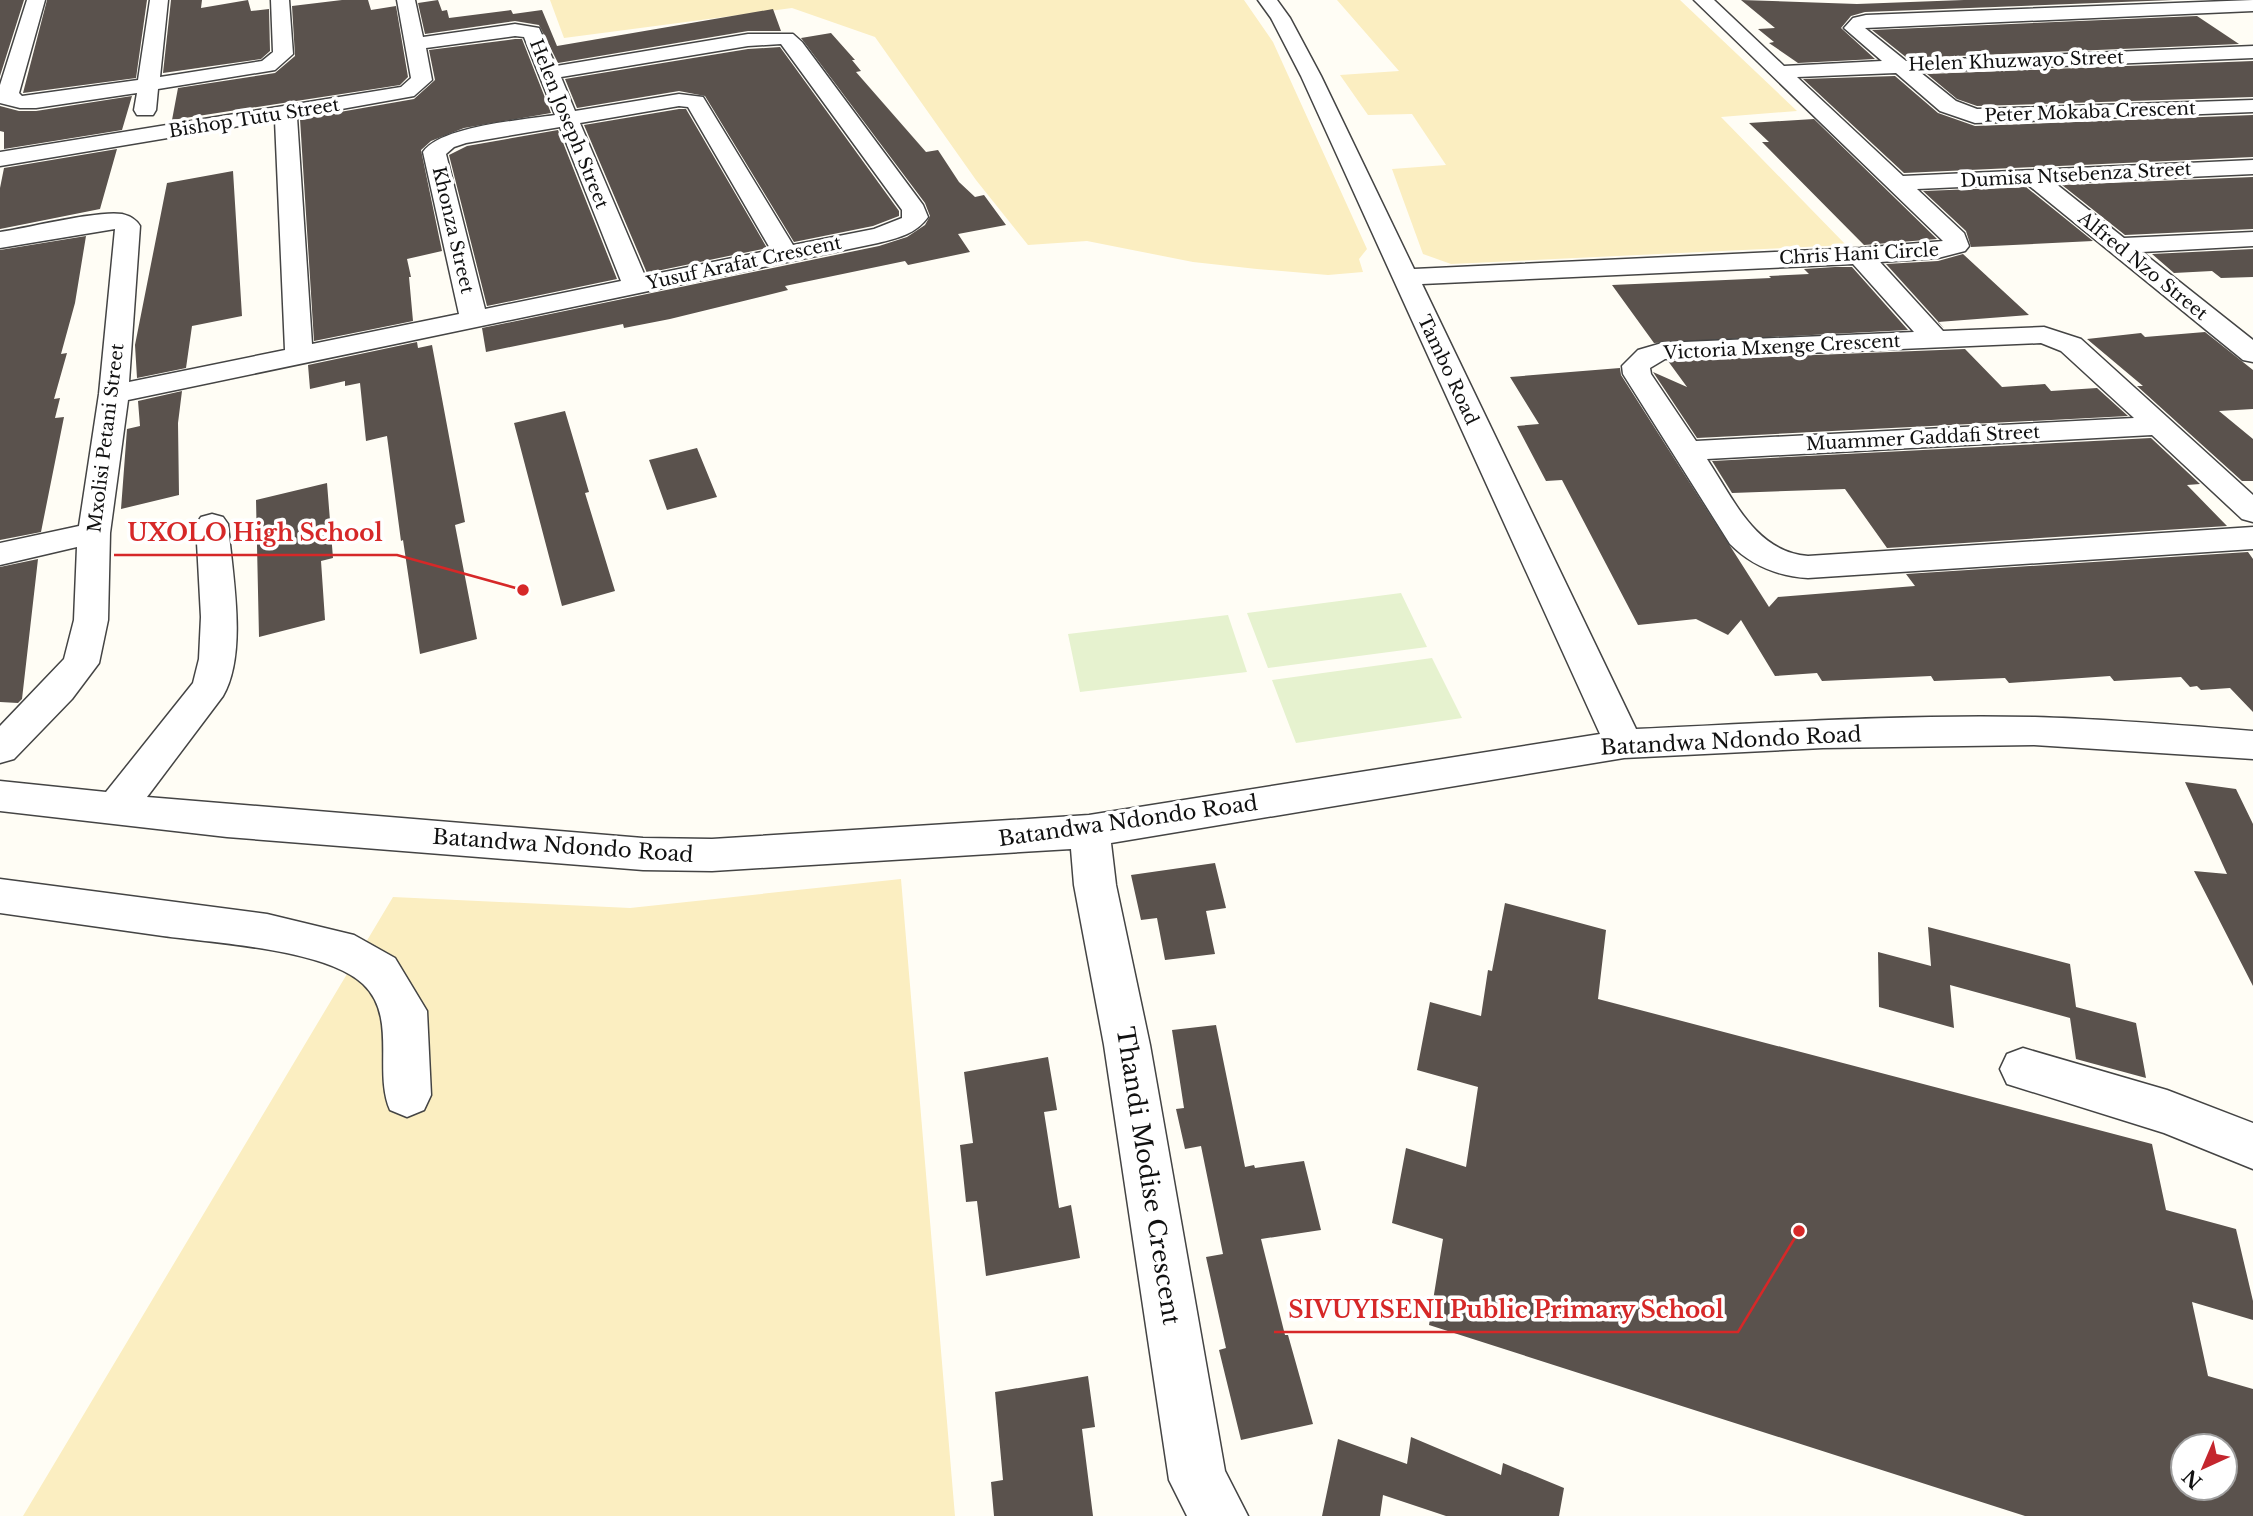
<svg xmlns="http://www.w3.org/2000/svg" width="2253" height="1516" font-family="'Libre Baskerville',serif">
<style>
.sand{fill:#fbeec1}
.pitch{fill:#e6f2cf}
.building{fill:#5a524d;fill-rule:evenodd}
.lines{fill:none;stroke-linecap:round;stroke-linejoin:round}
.minor-casing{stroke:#444;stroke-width:3}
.minor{fill:#fff;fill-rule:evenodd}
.labels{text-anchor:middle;stroke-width:7;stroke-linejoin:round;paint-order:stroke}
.far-street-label{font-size:18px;fill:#111;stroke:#fff}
.street-label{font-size:21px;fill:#111;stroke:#fff}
.near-street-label{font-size:24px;fill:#111;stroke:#fff}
.leader{fill:none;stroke:#d62828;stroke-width:2.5}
.callout-dot{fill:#d62828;stroke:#fff;stroke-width:2.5}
.callout-label{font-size:23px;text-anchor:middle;font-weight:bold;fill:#d62828;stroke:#fff;stroke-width:7;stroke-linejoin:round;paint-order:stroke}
</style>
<rect width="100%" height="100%" fill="#fffdf5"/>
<path class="sand" d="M550,0H1244L1273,42L1367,249L1359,259L1363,272L1328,275L1257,269L1193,262L1087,241L1028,245L976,180L875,37L792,8L564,38Z
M1337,0H1680L1797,111L1721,117L1846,245L1451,264L1423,254L1392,169L1446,165L1412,114L1368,115L1340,75L1399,71Z
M901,879L955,1516H23L393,897L630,908Z"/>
<path class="pitch" d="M1401,593L1427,647L1268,668L1247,613Z
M1228,615L1247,672L1080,692L1068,634Z
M1432,658L1462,718L1296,743L1272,680Z"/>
<path class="building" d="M0,0H24L0,76Z
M47,0H147L136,78L23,93Z
M171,0H202L201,8L248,0L251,11L269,9L270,51L261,59L163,73Z
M342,0H368L371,10L396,6L408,77L400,85L172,120L178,88L275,73L295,56L292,6Z
M438,0L442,11L447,10L449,18L511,10L513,14L542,10L557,46L773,9L781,31H748L558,63L539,25L515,21L425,34L418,3Z
M1741,0L1857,4L1964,0H2173L1865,12L1851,16L1841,28L1875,59L1798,63L1769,43L1774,42L1758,29L1775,28Z
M2197,16L2239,44L1907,58L1872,30Z
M831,33L855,60H852L861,71L856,72L926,152L938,150L959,182L975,197L984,195L1006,225L958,234L970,252L908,265L905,261L785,286L788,290L670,319L624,328L623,324L486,352L482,328L879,246L907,237L925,225L930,216L925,203L801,38Z
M515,39H522L551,113L464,128L431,141L421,150L442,251L407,259L411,277H409L413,321L314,341L300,119L414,99L435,80L429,50Z
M780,47L899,211V216L873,226L794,242L705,96L679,91L577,108L565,79L748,49Z
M2253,61V97L1977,106L1957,99L1927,74Z
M1895,76L1938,113L1975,126L2253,115V157L1904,173L1803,79Z
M132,96L122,130L4,149V132L0,131V106L19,111H36Z
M679,109H686L767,248L647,273L584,125Z
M1814,119L1937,239L1864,245L1762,142H1769L1749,123Z
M558,130L617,279L487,306L449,155L467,146Z
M117,149L100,209L0,229V188L4,168Z
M233,171L242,316L192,326L186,368L137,378L135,345L167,183Z
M2253,177V229L2125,235L2062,185Z
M2026,187L2093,241L1971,247L1966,231L1923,191Z
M86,236L75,303L61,354L67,353L54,399L60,398L55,418L64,417L41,532L0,540V250Z
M2253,249V277L2221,278L2212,271L2174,273L2152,254Z
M1963,254L2029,315L1938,322L1944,328L1886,264L1938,261Z
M1835,267H1852L1908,330L1654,343L1612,285L1771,278L1769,276L1809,274L1804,269Z
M2205,332L2253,370V409L2219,411L2253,439V481H2242L2137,386H2143L2087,339L2141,333L2145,337Z
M417,342L418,348L432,345L465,522L455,525L477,639L420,654L403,540L401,541L387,436L366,441L360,383L345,386V381L310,389L308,365Z
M1965,349L2002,387L2045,384L2051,391L2097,388L2128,416L1697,438L1653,372L1687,387L1668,361Z
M1620,368L1621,375L1769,607L1778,597L1915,586L1906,574L2248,552L2253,559V712L2230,688L2201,690L2197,686L2190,687L2181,677L2114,681L2110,676L2009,683L2005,678L1934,681L1931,676L1822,681L1817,673L1775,676L1741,620L1728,635L1696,619L1638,625L1562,480L1546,481L1517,426L1539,424L1510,377Z
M182,391L178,423L179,495L121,509L127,429L140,426L138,401Z
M565,411L589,492L585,493L615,591L562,606L514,423Z
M2151,438L2200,484L2187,485L2227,526L1887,548L1845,489L1732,493L1712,461Z
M697,448L717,497L667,510L649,460Z
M327,483L333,558L321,561L325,620L259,637L256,500Z
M38,559L22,699L18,703L0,702V567Z
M2185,782L2236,789L2253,824V986L2194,871L2227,874Z
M1215,863L1226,908L1206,911L1215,954L1165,960L1157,918L1141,920L1131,875Z
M1505,903L1606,930L1598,999L2152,1144L2166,1210L2236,1229L2253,1301V1320L2192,1302L2208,1376L2253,1389V1516H2025L1429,1325L1443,1239L1392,1223L1406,1148L1466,1167L1478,1087L1417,1070L1430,1002L1481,1016L1488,970L1492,971ZM2183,1446H2225V1488H2183Z
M1928,927L2070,964L2076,1007L2136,1023L2146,1078L2076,1059L2070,1018L1950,985L1954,1028L1879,1007L1878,952L1931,966Z
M1216,1025L1245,1167L1254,1165L1255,1168L1304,1161L1321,1230L1261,1239L1285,1335H1288L1313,1424L1241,1440L1219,1350L1226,1348L1206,1257L1223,1254L1201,1146L1185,1149L1176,1109L1184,1108L1172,1030Z
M1048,1057L1057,1110L1044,1112L1059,1208L1071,1205L1080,1258L986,1276L977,1201L966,1202L960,1145L973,1143L964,1072Z
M1088,1376L1095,1427L1082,1429L1093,1516H994L991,1482L1003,1480L995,1392Z
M1411,1437L1501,1475L1503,1463L1564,1488L1559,1516H1446L1383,1495L1380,1516H1322L1338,1439L1407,1464Z"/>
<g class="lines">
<defs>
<path id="minor" d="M27,0H45L19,93L22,96L138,80L150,0H168L160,77L262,61L273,52L271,0H289L293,54L275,70L158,89L156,110L153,115H137L134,110L137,93L36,108H20L0,103V85Z
M397,0H415L423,37L515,24L539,28L556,66L748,34H793L802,42L923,205L928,217C916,234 898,238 878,243L128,400L110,533L108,620L99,663L72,699L14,759L0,763V726L64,659L74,620L77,547L0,565V543L79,526L99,394L115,229L0,248V232C28,228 98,210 122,214C130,216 136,219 140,226L129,382L285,350L275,120L0,166V152L401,87L411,78ZM515,36L524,37L555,115C523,120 441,126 423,152L459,314L312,344L297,117L414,96L432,80L426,48ZM781,44L902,210V218L874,229L793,245L703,97L679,94L575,111L561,77L748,46ZM679,106L688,107L771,250L645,276L580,123ZM560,127L621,281L485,309L446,154L454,147L466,143Z
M1258,0H1277L1290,18L1321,76L1414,269L1860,248L1943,241L1694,0H1714L1784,66L1882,61L1844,28L1853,18L1866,15L2253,0V11L1865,28L1906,61L2253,46V58L1920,72L1956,101L1977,109L2253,100V112L1975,123L1940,111L1896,73L1797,77L1903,176L2253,160V174L2055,183L2124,238L2253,232V246L2142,252L2253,340V362L2243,360L2027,184L1917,189L1964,233L1969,246L1965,251L1938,258L1880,262L1943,331L2044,327L2081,339L2253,495V522L2242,519L2152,435L1707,459C1733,498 1755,552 1808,556L2253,527V549L1808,578C1777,576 1752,566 1730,544L1623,374L1622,366L1638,350L1662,343L1914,332L1853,264L1422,284L1636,729C1769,723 1902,714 2035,717C2108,719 2180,725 2253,731V759L2034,745L1823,748L1624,758L1111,843L1116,885L1150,1045L1225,1471L1248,1516H1187L1169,1480L1104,1045L1074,885L1071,849L712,871L643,870L227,837L0,811V781L106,792L193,683L199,659L201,617L196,524L201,517L212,514L223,517L228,524C232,573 248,653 223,696L147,797L643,838L712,839L1089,815L1600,734L1301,76L1271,18ZM2041,343L2061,351L2134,418L1696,441L1651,374L1650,368L1665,359Z
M0,879L267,914L354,935L395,958L427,1011L431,1095L424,1110L407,1117L390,1110C373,1071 398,1017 363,984C326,949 214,943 163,936C109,928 54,921 0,913Z
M2023,1048L2167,1090L2253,1123V1169L2164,1133L2007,1084L2000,1069L2007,1054Z"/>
</defs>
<use href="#minor" class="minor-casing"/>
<use href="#minor" class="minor"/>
</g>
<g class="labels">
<g class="far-street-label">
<text transform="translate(2016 61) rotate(-2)" y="6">Helen Khuzwayo Street</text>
<text transform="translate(2090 112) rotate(-2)" y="6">Peter Mokaba Crescent</text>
<text transform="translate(254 118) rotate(-9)" y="6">Bishop Tutu Street</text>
<text transform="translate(569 124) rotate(68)" y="6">Helen Joseph Street</text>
<text transform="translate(2076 175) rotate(-3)" y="6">Dumisa Ntsebenza Street</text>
<text transform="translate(453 230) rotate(77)" y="6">Khonza Street</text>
<text transform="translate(1859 254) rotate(-3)" y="6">Chris Hani Circle</text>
<text transform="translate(744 263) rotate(-12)" y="6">Yusuf Arafat Crescent</text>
<text transform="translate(2143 266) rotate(39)" y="6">Alfred Nzo Street</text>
<text transform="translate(1782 347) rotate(-3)" y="6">Victoria Mxenge Crescent</text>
<text transform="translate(1448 370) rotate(65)" y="6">Tambo Road</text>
<text transform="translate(106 438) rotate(-83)" y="6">Mxolisi Petani Street</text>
<text transform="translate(1923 438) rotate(-3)" y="6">Muammer Gaddafi Street</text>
</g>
<g class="street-label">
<text transform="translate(1731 741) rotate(-3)" y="7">Batandwa Ndondo Road</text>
<text transform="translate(1128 821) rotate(-8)" y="7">Batandwa Ndondo Road</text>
<text transform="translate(563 846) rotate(4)" y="7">Batandwa Ndondo Road</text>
</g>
<g class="near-street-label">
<text transform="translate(1148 1176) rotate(81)" y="8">Thandi Modise Crescent</text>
</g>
</g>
<path class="leader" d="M523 590L397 555H114M1799 1231L1738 1332H1274"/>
<g class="callout-dot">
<circle cx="523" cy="590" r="7"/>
<circle cx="1799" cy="1231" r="7"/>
</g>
<g class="callout-label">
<text x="255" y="541">UXOLO High School</text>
<text x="1506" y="1318">SIVUYISENI Public Primary School</text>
</g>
<g transform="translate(2204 1467) rotate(224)"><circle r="33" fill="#ffffff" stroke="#a0a0a0" stroke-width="2"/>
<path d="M0-5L12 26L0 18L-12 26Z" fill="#c4262e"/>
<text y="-10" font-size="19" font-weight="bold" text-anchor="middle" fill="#111111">N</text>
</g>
</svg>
